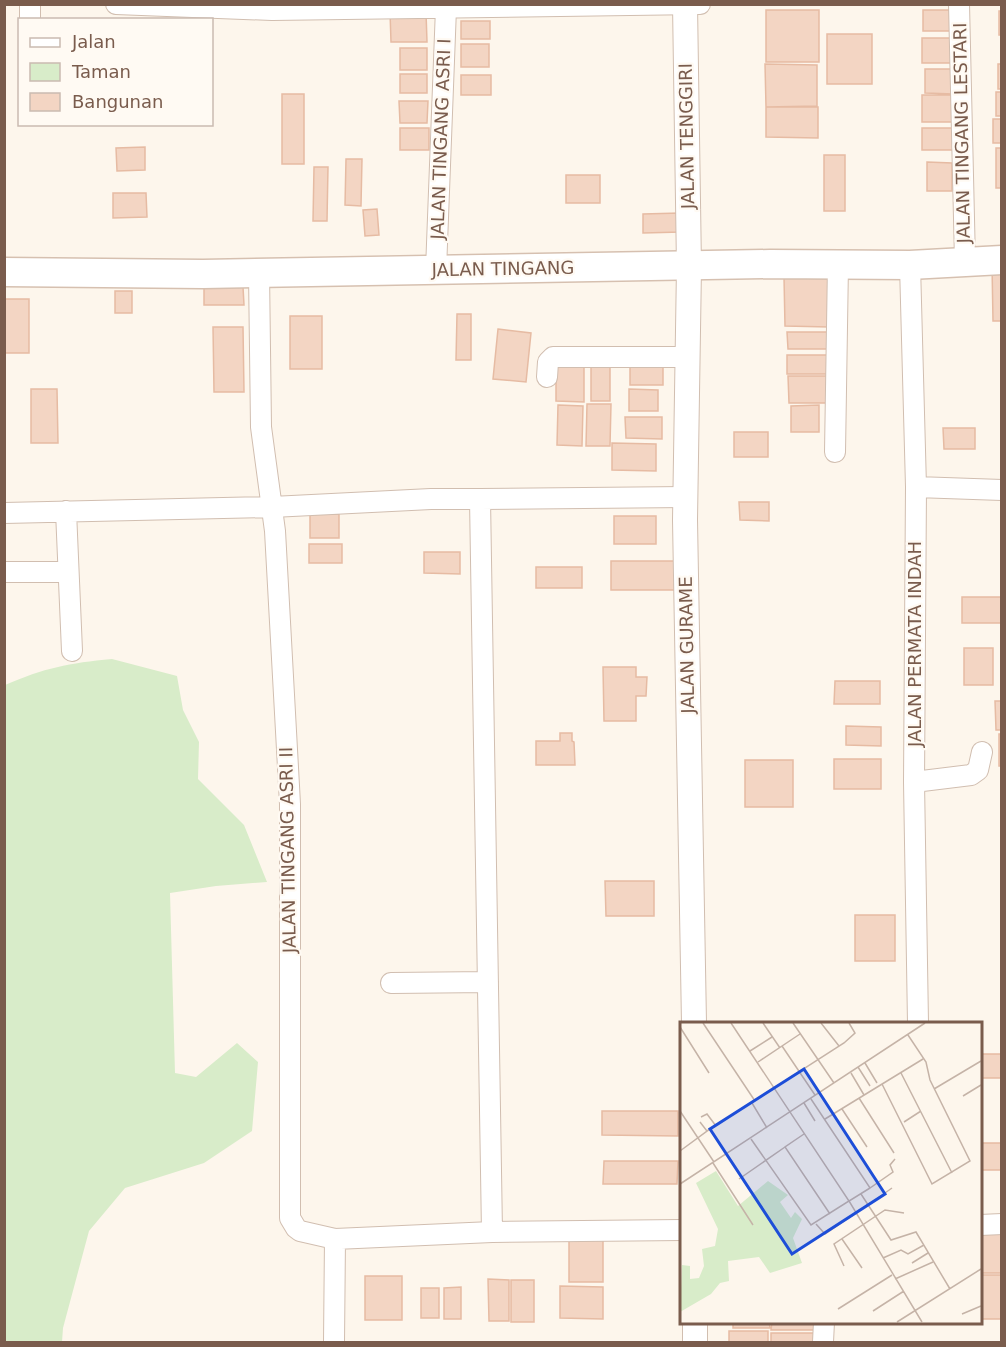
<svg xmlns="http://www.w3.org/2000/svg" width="1006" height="1347" font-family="'DejaVu Sans',sans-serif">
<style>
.green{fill:#d8ecc9}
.building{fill:#f3d5c3;stroke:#e6bba3;stroke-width:1.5}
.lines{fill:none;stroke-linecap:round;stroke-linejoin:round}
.minor-casing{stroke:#d1beb0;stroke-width:22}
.tertiary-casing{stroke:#d1beb0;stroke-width:26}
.secondary-casing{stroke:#d6c0b0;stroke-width:31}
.minor{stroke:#fff;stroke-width:20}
.tertiary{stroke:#fff;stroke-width:24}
.secondary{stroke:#fff;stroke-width:28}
.labels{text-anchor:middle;stroke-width:4.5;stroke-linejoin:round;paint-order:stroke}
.street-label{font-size:18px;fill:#7a5c4d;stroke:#fffaf3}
.inset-road{fill:none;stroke:#c5b3a7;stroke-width:1.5}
.view{fill:#1d4ed8;fill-opacity:0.15;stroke:#1d4ed8;stroke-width:3}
.inset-edge{fill:none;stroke:#7a5c4d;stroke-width:3}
</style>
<rect width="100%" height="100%" fill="#fdf6ec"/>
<path class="green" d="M112,659L177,676L183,710L199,742L198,779L244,825L267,882L216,886L170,893L175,1073L196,1077L237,1043L258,1062L252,1131L204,1163L125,1188L89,1231L63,1328L62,1342H5V685C44,668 69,663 112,659Z"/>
<path class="building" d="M766,10H819V62H766Z
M923,10H952V31H923Z
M999,11H1002V35H999Z
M390,12H426L427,42H391Z
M461,21H490V39H461Z
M827,34H872V84H827Z
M922,38H952V63H922Z
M461,44H489V67H461Z
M400,48H427V70H400Z
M765,64L817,65V106L766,107Z
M998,64H1002V89H998Z
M925,69H953L954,94L925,93Z
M400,74H427V93H400Z
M461,75H491V95H461Z
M996,92H1002V116H996Z
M282,94H304V164H282Z
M922,95H952V122H922Z
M399,101H428L427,123H400Z
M766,107H818V138L766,137Z
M993,119H1002V143H993Z
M400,128H429V150H400Z
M922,128H955V150H922Z
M145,147V170L117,171L116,148Z
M996,148H1002V188H996Z
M824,155H845V211H824Z
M346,159H362L361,206L345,205Z
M927,162L952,163V191H927Z
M314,167H328L327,221H313Z
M566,175H600V203H566Z
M113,193H146L147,217L113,218Z
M377,209L379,235L365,236L363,210Z
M680,213L681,232L643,233V214Z
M992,265H1002V321H993Z
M784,277H829V327L785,326Z
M204,287H243L244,305H204Z
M115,291H132V313H115Z
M5,299H29V353H5Z
M457,314H471V360H456Z
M290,316H322V369H290Z
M213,327H243L244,392H214Z
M498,329L531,333L526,382L493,379Z
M787,332H828V349H788Z
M787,355H836V374H787Z
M556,358L584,359V402L556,401Z
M591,361H610V401H591Z
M630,362L663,363V385H630Z
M788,376H835L836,403H789Z
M31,389H57L58,443H31Z
M629,389L658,390V411H629Z
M587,404H611L610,446H586Z
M558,405L583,406L582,446L557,445Z
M819,405V432H791V406Z
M625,417H662V439L626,438Z
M943,428H975V449H944Z
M734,432H768V457H734Z
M612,443L656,444V471L612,470Z
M739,502H769V521L740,520Z
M310,514H339V538H310Z
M614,516H656V544H614Z
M309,544H342V563H309Z
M424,552H460V574L424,573Z
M611,561H678L679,590H611Z
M536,567H582V588H536Z
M962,597H1002V623H962Z
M964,648H993V685H964Z
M603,667H636V677H647L646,696H636V721H604Z
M835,681H880V704H834Z
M995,701H1002V730H996Z
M846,726L881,727V746L846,745Z
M560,733H572V741L574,742L575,765H536V741H560Z
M999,734H1002V766H999Z
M834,759H881V789H834Z
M745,760H793V807H745Z
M605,881H654V916H606Z
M855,915H895V961H855Z
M980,1054H1001V1078H980Z
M602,1111H678V1136L602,1135Z
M980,1143H1002V1170H980Z
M604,1161H678L677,1184H603Z
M980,1230L1002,1231V1273H980Z
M569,1232H603V1282H569Z
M980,1275H1002V1319H980Z
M365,1276H402V1320H365Z
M488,1279L509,1280V1321H489Z
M511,1280H534V1322H511Z
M560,1286L603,1287V1319L560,1318Z
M461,1287V1319H444V1288Z
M421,1288H439V1318H421Z
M733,1322H769L770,1328H733Z
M772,1322H819V1330H771Z
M729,1331H768V1342H729Z
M771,1333H818V1342H771Z"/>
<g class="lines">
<defs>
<path id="minor" d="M116,4L272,10L700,4
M959,4L965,261
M30,20V4
M910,265L916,487L914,782L918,1023
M436,270L446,8
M259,272L261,427L275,531L290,804V1218L296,1228L300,1231L335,1239L492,1232L682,1230
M547,377L548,362L553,357H688
M835,452L838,264
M916,487L1002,490
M66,511L72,651
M4,513L272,507L431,499H480
M4,572H68
M914,782L971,775L978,770L982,752
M391,983L488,982
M980,1225L1002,1224
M492,1232L480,499L686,497
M334,1342L335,1239
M823,1342L824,1322"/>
<path id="tertiary" d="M685,4L689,267L685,520L694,1023
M695,1342V1322"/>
<path id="secondary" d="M4,272L203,274L770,264L910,265L1002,260"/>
</defs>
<use href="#minor" class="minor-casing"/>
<use href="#tertiary" class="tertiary-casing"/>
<use href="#secondary" class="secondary-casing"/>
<use href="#minor" class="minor"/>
<use href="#tertiary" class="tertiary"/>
<use href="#secondary" class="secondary"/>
</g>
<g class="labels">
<g class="street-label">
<text transform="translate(962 133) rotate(-91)" y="6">JALAN TINGANG LESTARI</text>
<text transform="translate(687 136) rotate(-91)" y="6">JALAN TENGGIRI</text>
<text transform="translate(441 139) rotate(-88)" y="6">JALAN TINGANG ASRI I</text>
<text transform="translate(503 269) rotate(-1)" y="6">JALAN TINGANG</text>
<text transform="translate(915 644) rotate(-90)" y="6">JALAN PERMATA INDAH</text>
<text transform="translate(687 645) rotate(-91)" y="6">JALAN GURAME</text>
<text transform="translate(288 850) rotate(-91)" y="6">JALAN TINGANG ASRI II</text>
</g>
</g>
<g transform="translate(680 1022)">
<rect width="302" height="302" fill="#fdf6ec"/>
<path d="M36,149L58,184L88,159L108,173L100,180L111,196L115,190L122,197L113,216L122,241L90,251L79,235L48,239L49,259L40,261L31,272L0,290L2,243L10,244V257L19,256L24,244L22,227L35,224L38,207L16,161Z" fill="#d8ecc9"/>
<path class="inset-road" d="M23,1L75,79M51,1L169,179L131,203L71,117M83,1L100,26M113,1L154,61M141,1L159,24M0,5L29,51M102,24L135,73M70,29L92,15M78,40L120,12M185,41L197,61M178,45L190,64M171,51L184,73M221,51L272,151M202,62L252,162L290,139L250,58L246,40L228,13M254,67L301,39M283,74L301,63M179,76L214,131M131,77L190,166L213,150L210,143L215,137M72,81L87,106M124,81L135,99M162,87L187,125M0,89L34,140M21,95L27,92L36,104M145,97L243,37M224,100L241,89M27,109L164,21L175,11L169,1M124,112L105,125L150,192M0,129L27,109L20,100M33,141L73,203M59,157L105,125M0,162L245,1M190,166L169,179L242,300M181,172L211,218L236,210L270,267M188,183L212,166M136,202L145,212L176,191M162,217L182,246M203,236L221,228L228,232L244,223M232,241L248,231M164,244L154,222L205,188L224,191M215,257L253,240M158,287L212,253M193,289L224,269M282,292L301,284M217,300L301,247"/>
<path class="view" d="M124,47L205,172L112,232L30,107Z"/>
<rect width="302" height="302" class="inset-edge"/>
</g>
<rect width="1006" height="1347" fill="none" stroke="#7a5c4d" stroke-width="12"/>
<rect x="18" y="18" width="195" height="108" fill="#fffaf3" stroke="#cabbb1" stroke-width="1.5"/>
<rect x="30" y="38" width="30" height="9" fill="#ffffff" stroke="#cabbb1" stroke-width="1.5"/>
<text x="72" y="48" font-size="18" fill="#7a5c4d">Jalan</text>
<rect x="30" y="63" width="30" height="18" fill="#d8ecc9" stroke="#cabbb1" stroke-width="1.5"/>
<text x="72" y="78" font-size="18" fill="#7a5c4d">Taman</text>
<rect x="30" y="93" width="30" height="18" fill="#f3d5c3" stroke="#cabbb1" stroke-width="1.5"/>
<text x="72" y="108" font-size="18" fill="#7a5c4d">Bangunan</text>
</svg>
